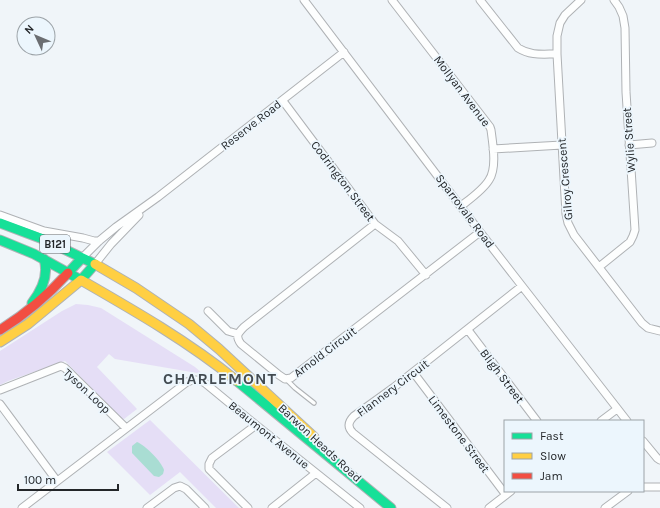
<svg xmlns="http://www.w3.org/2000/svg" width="660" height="508" font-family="Karla,sans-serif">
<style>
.green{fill:#e5def6}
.water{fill:#a9ddd3}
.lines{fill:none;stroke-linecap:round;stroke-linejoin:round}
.lane-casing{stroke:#afb2b5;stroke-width:5.5}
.street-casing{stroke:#afb2b5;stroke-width:9}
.fast-casing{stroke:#afb2b5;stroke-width:11}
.slow-casing{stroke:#afb2b5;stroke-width:11}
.jam-casing{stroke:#afb2b5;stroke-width:11}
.lane{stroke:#fdfefe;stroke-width:3.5}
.street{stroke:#fdfefe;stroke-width:7}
.fast{stroke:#16e098;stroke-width:9}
.slow{stroke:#ffcf43;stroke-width:9}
.jam{stroke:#f24e42;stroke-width:9}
.labels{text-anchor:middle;stroke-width:3.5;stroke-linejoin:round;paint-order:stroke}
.shield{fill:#ecf6fd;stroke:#5f6469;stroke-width:1}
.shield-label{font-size:11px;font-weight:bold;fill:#232629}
.street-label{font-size:12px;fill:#232629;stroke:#ecf6fd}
.district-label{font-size:16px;font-weight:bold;letter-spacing:1px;fill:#434b51;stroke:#ecf6fd}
</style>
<rect width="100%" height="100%" fill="#f0f5f9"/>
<path class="green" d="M76,304L88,305L101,308L195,367L203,374L115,359L109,354L97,367L137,409L124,419L121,418L65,361L8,381L0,385V351L62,311Z
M150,420L239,508H216L180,472L150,495L107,452Z"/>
<path class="water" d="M137,442C146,446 161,461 164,470L163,474L159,477L154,476L132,453V446Z"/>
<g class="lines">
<defs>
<path id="lane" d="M286,379L295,388L314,403"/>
<path id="street" d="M304,0L480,232L627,421
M392,0L490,127L491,130C493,145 497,168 489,180C483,190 470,199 461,206
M480,0L518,48C531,56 542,54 557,54
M581,0L565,15L560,23L557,36V54L566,214L568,223L574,235L642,323L648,328L660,331
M283,101L375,224L398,241L426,275
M629,145L652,143
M493,149L562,145
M0,215L44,231L83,238L94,241H99
M375,224L244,327C238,333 235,336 241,344L279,375L285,379L291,378L480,232
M82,258L99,241L116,227L158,197L344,52
M95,264L111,244L139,215
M599,267L630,242L633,236L635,230L626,92L625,28L623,16L619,7L614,0
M208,311L228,331L238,334
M468,330L537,421
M413,372L506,495
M0,390L61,366L65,368L126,428
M0,404L57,481
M601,421L617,409
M643,441L657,458L660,460
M643,487H660
M22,508L187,382C194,379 199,379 205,383L256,425L360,508
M147,508L174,488L180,486L186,489L205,508
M248,508L209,469V464L212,458L256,425
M272,508L316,473
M447,508L353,433C347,427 348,422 354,416L393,388L522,286
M489,508L511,491
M605,508L628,491"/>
<path id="fast" d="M0,223L43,239L95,264L81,280L34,254L0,240
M68,273L82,258
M32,303C42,290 49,275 44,259
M237,381L391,508"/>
<path id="slow" d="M95,264L136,288L189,324L219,349L314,437
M0,342L28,324L81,280C135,311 189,342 237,381"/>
<path id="jam" d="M0,330C26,314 48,295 68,273"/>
</defs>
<use href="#lane" class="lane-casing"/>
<use href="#street" class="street-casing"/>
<use href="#fast" class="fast-casing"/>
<use href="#slow" class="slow-casing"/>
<use href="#jam" class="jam-casing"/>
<use href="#lane" class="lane"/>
<use href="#street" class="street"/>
<use href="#fast" class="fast"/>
<use href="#slow" class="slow"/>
<use href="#jam" class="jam"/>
</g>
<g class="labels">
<rect class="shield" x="40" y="235" width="30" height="18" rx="3"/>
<g class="shield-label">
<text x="55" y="248">B121</text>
</g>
<g class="street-label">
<text transform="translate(462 91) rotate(53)" y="4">Mollyan Avenue</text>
<text transform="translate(251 125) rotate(-38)" y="4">Reserve Road</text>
<text transform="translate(629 140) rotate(-94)" y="4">Wylie Street</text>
<text transform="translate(565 179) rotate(-95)" y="4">Gilroy Crescent</text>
<text transform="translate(343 181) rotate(53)" y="4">Codrington Street</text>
<text transform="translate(465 211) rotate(53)" y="4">Sparrovale Road</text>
<text transform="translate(325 352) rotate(-37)" y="4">Arnold Circuit</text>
<text transform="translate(502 376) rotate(53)" y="4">Bligh Street</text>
<text transform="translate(393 388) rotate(-37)" y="4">Flannery Circuit</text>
<text transform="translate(87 391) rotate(43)" y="4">Tyson Loop</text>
<text transform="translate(459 434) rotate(53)" y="4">Limestone Street</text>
<text transform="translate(269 435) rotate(39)" y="4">Beaumont Avenue</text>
<text transform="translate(320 443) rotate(43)" y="4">Barwon Heads Road</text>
</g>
<g class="district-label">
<text x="220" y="384">CHARLEMONT</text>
</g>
</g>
<rect x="504" y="420" width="140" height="72" fill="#ecf6fd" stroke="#9ca3a8"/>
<rect x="512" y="433" width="20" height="6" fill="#16e098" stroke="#9ca3a8"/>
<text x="540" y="440" font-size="12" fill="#232629">Fast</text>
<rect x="512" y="453" width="20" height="6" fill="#ffcf43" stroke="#9ca3a8"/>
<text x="540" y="460" font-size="12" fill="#232629">Slow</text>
<rect x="512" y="473" width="20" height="6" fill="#f24e42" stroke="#9ca3a8"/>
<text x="540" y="480" font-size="12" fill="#232629">Jam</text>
<g transform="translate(36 36) rotate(314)"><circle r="19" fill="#ecf6fd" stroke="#9ca3a8"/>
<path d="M0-3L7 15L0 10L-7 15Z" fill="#6b6e72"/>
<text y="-6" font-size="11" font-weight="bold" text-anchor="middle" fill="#232629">N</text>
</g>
<path d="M18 484v6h100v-6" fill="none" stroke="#232629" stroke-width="2"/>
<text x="24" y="484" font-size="12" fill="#232629" stroke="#ecf6fd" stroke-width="3" paint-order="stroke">100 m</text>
</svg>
